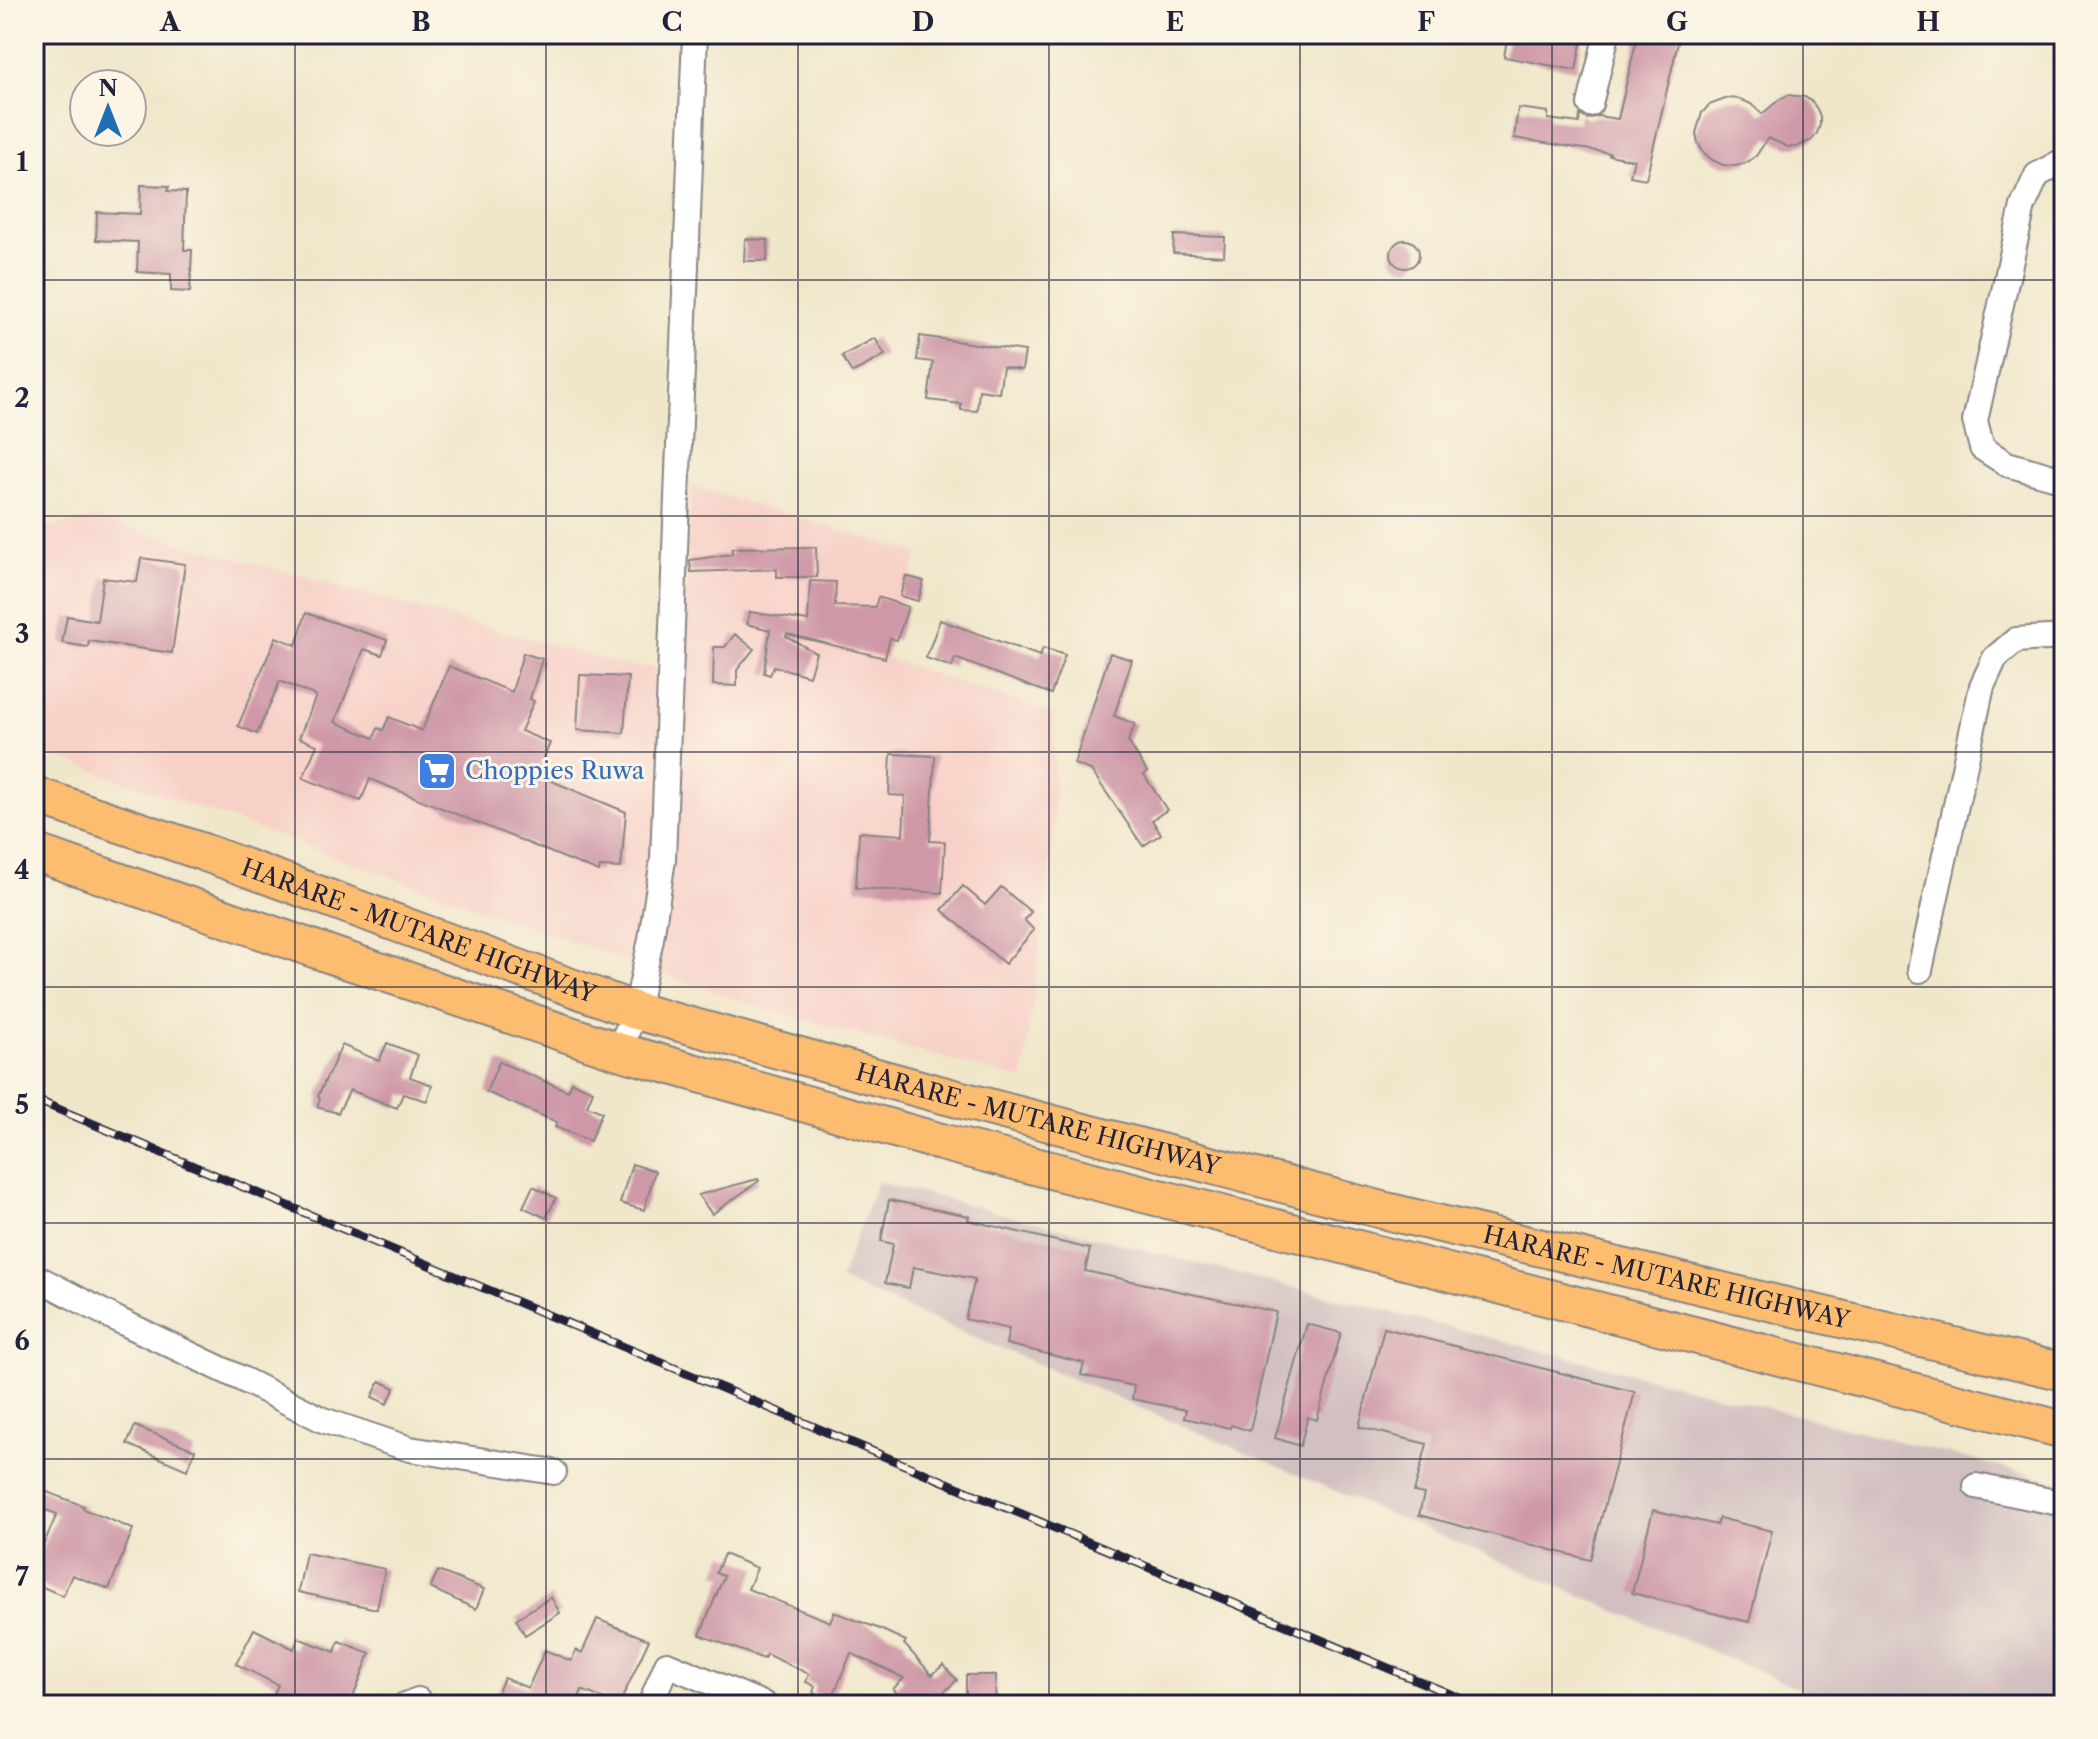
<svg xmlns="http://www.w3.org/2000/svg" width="2098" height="1739" font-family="'Libre Caslon Text',serif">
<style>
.built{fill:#f7d1c8}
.industrial{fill:#d2bfc0}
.building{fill:#ce98a7}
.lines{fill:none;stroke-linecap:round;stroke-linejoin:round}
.minor-casing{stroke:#898483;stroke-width:28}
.highway-casing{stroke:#898483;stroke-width:40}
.minor{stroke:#fff;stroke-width:24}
.highway{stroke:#fcbd6f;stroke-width:36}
.rail-casing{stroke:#22223b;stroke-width:9}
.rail{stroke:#fcf5e5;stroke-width:6;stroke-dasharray:18;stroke-linecap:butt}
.grid{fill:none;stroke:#22223b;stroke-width:2;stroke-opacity:0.55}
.labels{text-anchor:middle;stroke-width:6;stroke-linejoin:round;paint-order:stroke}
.shop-label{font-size:24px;fill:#366cbe;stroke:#fcf5e5;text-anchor:start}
.street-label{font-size:24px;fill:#22223b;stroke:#fcf5e5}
.neatline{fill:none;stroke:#22223b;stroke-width:3}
.grid-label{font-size:26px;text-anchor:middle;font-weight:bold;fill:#22223b}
</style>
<rect width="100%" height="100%" fill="#fcf5e5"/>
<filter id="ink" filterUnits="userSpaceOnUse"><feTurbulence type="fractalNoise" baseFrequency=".0125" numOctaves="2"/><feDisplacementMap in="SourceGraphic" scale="16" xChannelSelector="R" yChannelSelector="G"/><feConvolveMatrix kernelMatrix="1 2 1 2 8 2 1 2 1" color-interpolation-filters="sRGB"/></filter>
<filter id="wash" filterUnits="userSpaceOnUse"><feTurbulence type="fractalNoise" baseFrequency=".006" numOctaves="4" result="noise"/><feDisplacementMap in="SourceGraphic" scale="32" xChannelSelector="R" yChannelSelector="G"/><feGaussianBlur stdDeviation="1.8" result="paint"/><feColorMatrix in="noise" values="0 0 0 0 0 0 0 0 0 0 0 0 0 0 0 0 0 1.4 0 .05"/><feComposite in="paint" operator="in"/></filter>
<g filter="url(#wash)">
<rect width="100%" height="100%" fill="#f0e7cb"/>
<path class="built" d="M691,486L918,553L887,658L1054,714V836L1023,1080L745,1003L34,749V530L92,518L624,665L683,670Z"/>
<path class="industrial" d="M877,1182L2064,1483V1705H1838L840,1280Z"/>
<g id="blocks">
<path class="building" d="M1508,34H1583L1576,70L1504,57Z
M1638,34H1680L1646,179L1630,176L1634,160L1609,155L1610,153L1514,138L1518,108L1548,112V119L1579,123L1580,115L1587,119L1598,116L1618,119Z
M1788,95L1805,97L1812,102L1817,109L1820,117V125L1817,133L1812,140L1796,147H1788L1768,138L1756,156L1746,163L1735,166L1723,165L1712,160L1703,152L1698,143L1696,133L1702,113L1709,105L1728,98L1740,99L1751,104L1762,114L1780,99Z
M141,185L169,186L168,191L186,192L184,250H192L190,292L171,291V274L137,272L138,242L96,240L97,212L140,214Z
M1174,235L1225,237L1224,256L1173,253Z
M745,239L768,240L767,261H744Z
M1391 254a14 14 0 1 1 28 0a14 14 0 1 1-28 0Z
M920,336L1025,351L1022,370L1003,367L999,393L979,390L977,411L961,410V404L928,400L933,362L917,360Z
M875,338L885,355L852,373L842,356Z
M816,547L817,577H777V569L691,572L690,560L732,554V548Z
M141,558L185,564L172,653L89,641L88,647L62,643L67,616L97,621L103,578L137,582Z
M906,576L924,581L918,601L900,596Z
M810,581L836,582L835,606L875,607L878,597L908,607L897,640L890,638L885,658L787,634L786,636L816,653L809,676L774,666L770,675L764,673L770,630L747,624L750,612L808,621Z
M306,613L387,640L382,655L364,649L335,722L374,738L378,728L383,730L389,717L422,731L449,666L512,692L523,653L542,659L530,699L534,701L521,731L550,743L537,775L626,812L621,868L600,867L599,872L370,779L361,801L303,778L317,745L299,738L316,696L280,681L257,734L238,726L276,637L296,645Z
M940,620L1040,656L1043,648L1065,655L1051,694L955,658L952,667L926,658Z
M735,634L754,649L737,670V686L713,685L714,647H725Z
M1110,653L1132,660L1114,716L1135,724L1128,741L1147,772L1144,775L1167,810L1152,820L1161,834L1143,846L1091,770L1074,764Z
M580,675L628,677L624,733L577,730Z
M891,754L935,756L930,841L945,842L942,893L856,888L859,832L903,835L905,796L889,795Z
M963,886L985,905L1001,887L1031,912L1024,920L1034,930L1005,964L942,910Z
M387,1043L418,1055L410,1077L432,1085L427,1101L403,1094L397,1108L350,1090L338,1113L317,1107L320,1099L318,1096L342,1045L379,1061Z
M499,1062L568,1091L572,1082L593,1091L587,1106L602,1112L590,1141L555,1127L557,1122L486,1092Z
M632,1164L655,1171L644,1210L620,1203Z
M758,1179L759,1181L712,1214L698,1195Z
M533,1186L556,1198L546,1218L523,1207Z
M889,1200L969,1216L968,1220L1090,1249L1085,1271L1276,1312L1250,1431L1231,1425L1230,1428L1184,1418L1186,1410L1132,1399L1134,1386L1081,1375L1084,1363L1006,1344L1009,1329L965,1319L975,1279L913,1267L909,1288L885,1283L893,1244L881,1241Z
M1307,1324L1341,1333L1317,1420L1308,1417L1300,1446L1275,1438Z
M1384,1328L1635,1392L1590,1560L1419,1515L1424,1494L1414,1492L1427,1444L1359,1427Z
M380,1381L395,1388L387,1404L372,1397Z
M135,1426L195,1450L187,1470L127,1444Z
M39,1489L84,1506L83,1509L133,1529L109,1589L72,1575L63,1596L34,1583V1566L57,1514L34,1506Z
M1653,1510L1717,1525L1719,1518L1772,1531L1749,1622L1632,1593Z
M306,1553L385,1569L377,1609L298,1592Z
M724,1554L757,1568L748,1589L830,1622L834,1612L880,1629L906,1641L904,1644L932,1675L943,1665L957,1680L930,1705H907L893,1689L904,1678L851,1653L831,1701L813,1693L815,1686L806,1682L809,1674L766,1654L764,1659L700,1635L724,1576L716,1573Z
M438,1571L484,1589L476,1609L430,1588Z
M551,1597L560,1613L525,1635L516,1619Z
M597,1619L649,1640L619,1705L582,1690L576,1705H492L504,1678L528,1688L545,1650L571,1661L576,1650L582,1653Z
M254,1629L294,1649L298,1638L335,1652L339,1641L370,1653L350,1705H269L278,1685L236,1664Z
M966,1675H996L995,1705H966Z"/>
</g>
</g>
<g filter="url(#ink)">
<use href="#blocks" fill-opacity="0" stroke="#898483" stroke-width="2"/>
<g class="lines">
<defs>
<path id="minor" d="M1590,104L1607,34
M2064,163L2061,162L2037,175L2023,206L1975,421L1982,448L2007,464L2064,480
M1920,970L1982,686L1995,658L2016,640L2064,637
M618,1051L636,1011L651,939L663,859L695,34
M34,1276L118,1320L242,1379L323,1420L410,1449L554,1472
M1976,1486L2064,1504
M405,1705L418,1700
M650,1705L667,1664L765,1705"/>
<g id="highway">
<path id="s1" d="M34,795L203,852L636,1011L935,1093L1386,1211L2064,1372"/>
<path d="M34,852L349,961L618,1051L941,1142L2064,1430"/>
</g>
</defs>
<use href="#minor" class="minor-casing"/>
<use href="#highway" class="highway-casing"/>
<use href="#minor" class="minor"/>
<use href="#highway" class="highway"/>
<defs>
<path id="rail" d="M34,1099L1476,1705"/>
</defs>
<use href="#rail" class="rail-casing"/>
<use href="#rail" class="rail"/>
</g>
</g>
<path class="grid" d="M295,34V1705M546,34V1705M798,34V1705M1049,34V1705M1300,34V1705M1552,34V1705M1803,34V1705M34,280H2064M34,516H2064M34,752H2064M34,987H2064M34,1223H2064M34,1459H2064"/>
<defs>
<symbol id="supermarket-square" viewBox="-11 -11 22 22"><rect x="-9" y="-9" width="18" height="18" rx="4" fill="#3f7fe0" stroke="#fcf5e5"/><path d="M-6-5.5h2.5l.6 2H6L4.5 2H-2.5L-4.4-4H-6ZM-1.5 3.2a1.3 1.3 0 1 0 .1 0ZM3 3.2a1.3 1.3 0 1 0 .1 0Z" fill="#fff"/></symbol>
</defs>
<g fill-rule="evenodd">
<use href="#supermarket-square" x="415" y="749" width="44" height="44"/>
</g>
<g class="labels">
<g class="shop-label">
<text x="465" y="779">Choppies Ruwa</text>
</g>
<g class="street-label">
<text dy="8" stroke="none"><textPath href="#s1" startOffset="408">HARARE - MUTARE HIGHWAY</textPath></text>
<text dy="8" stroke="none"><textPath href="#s1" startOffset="1056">HARARE - MUTARE HIGHWAY</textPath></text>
<text dy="8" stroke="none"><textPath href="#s1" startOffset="1704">HARARE - MUTARE HIGHWAY</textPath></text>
</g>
</g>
<rect width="2098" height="1739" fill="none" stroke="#fcf5e5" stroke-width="88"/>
<g transform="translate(108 108)"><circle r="38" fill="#fcf5e5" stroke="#a5a1a1" stroke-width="2"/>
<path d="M0-6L14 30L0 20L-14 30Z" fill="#1f6fb2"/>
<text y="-12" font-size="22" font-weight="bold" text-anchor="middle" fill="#22223b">N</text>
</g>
<rect x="44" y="44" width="2010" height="1651" class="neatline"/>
<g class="grid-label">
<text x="170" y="31">A</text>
<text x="421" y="31">B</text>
<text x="672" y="31">C</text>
<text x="923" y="31">D</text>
<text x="1175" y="31">E</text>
<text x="1426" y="31">F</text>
<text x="1677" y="31">G</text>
<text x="1928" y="31">H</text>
<text x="22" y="171">1</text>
<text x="22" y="407">2</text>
<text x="22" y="643">3</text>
<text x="22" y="879">4</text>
<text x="22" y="1114">5</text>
<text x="22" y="1350">6</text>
<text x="22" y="1586">7</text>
</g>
</svg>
